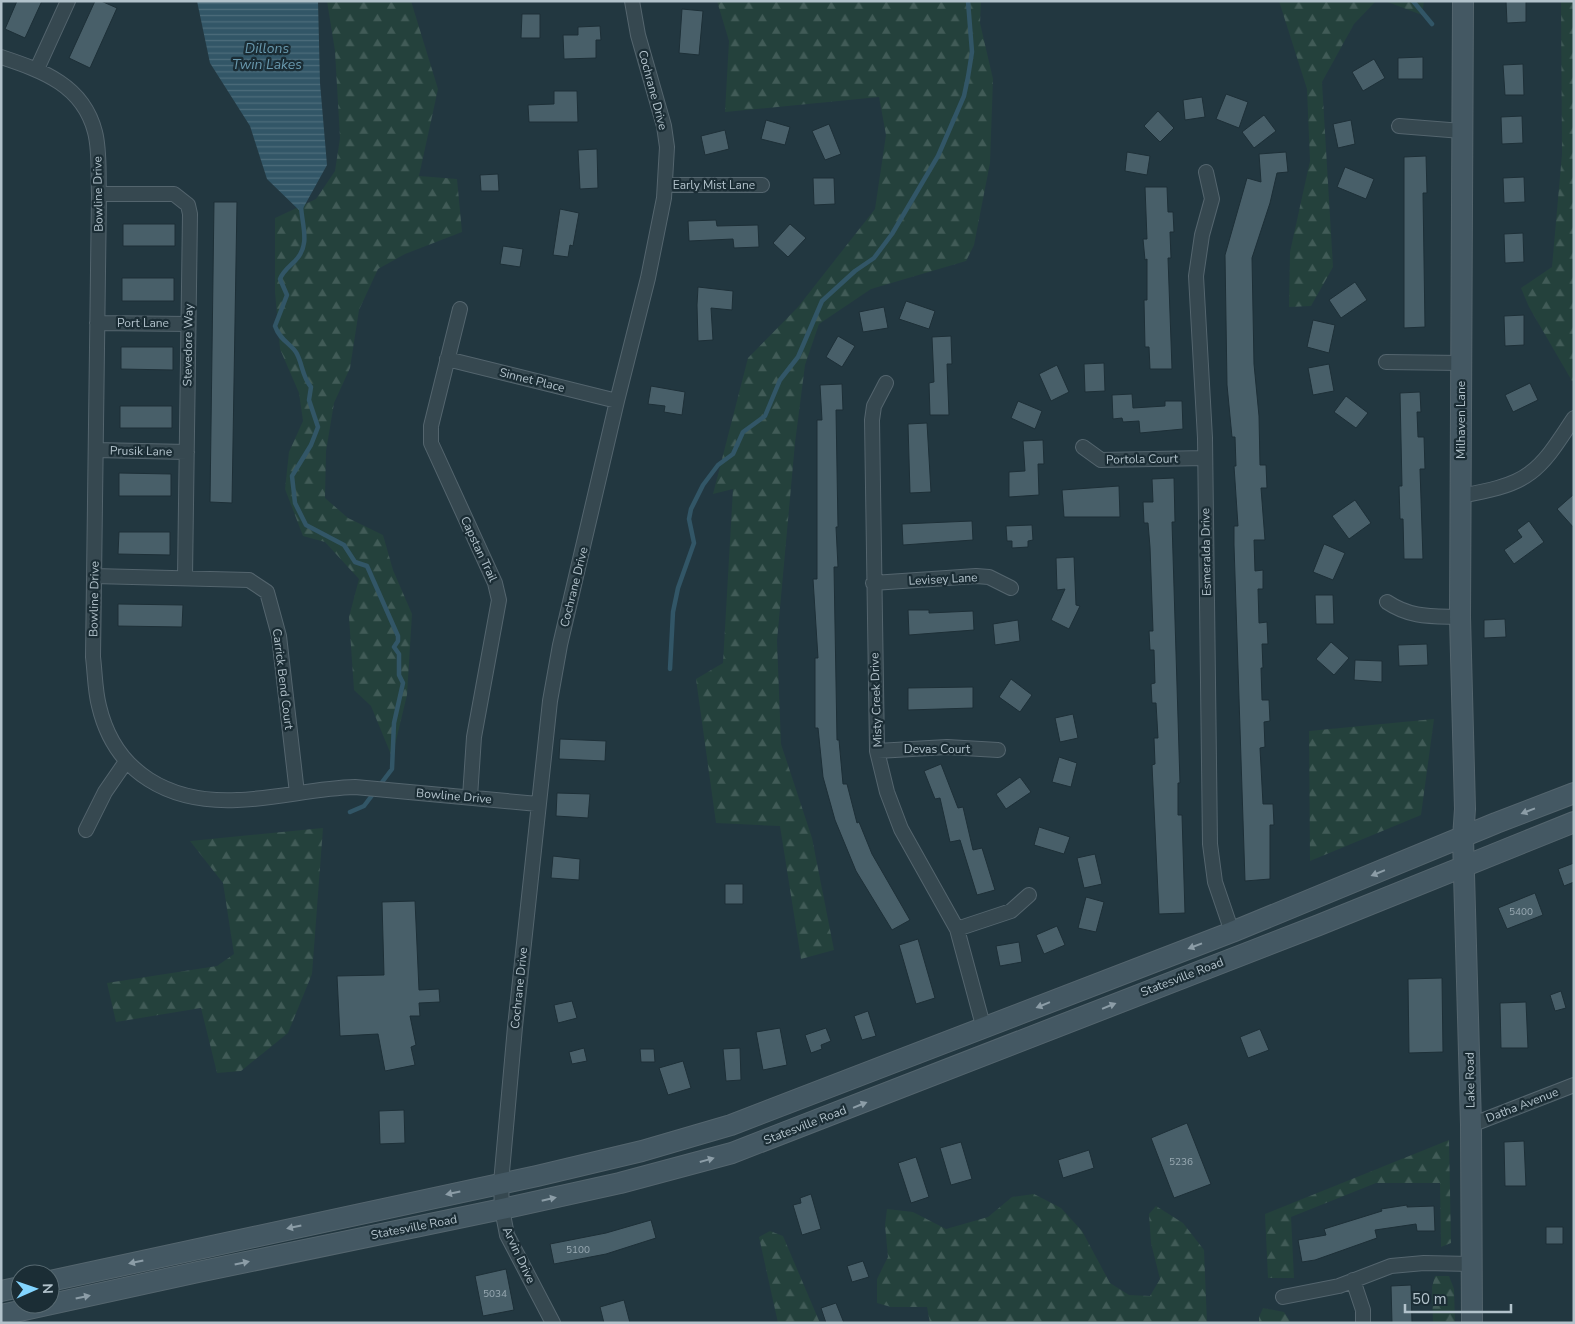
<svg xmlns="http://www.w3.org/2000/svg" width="1575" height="1324" font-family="'Nunito Sans',sans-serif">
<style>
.forest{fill:url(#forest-firs)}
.water{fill:url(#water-rules)}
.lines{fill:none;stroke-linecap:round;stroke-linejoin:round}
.stream{stroke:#325667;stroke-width:4.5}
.building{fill:#485f69;stroke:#1d2f37}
.street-casing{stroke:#54656e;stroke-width:16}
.secondary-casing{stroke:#54656e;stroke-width:22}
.street{stroke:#364850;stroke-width:14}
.secondary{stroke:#445863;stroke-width:20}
.oneway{fill:#8c9da7}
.labels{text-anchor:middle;stroke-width:4.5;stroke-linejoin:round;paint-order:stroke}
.number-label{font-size:10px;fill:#98a9b2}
.street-label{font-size:12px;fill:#b2c2cb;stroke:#1b2d35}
.water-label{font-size:14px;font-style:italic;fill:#6898ad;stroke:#1b2d35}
</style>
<defs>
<pattern id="forest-firs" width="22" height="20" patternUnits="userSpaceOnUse" patternTransform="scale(1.25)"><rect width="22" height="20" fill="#24413c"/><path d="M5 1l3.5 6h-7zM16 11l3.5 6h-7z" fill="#415b57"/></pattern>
<pattern id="water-rules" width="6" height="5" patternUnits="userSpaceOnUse" patternTransform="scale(1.25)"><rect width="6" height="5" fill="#325667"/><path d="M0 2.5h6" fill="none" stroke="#4d6d7b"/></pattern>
</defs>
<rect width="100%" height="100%" fill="#223740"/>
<path class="forest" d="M327,1H411L438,89L419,176L457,179L462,232L405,254L378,269L359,310L350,368L334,403L326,451L325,498L348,518L383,535L393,570L412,614L407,695L392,757L371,706L354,690L349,617L359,579L325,542L303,536L285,489L289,452L303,421L299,393L280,349L275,292V218L316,199L335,171L340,138L335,51Z
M717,1H981L980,23L993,79L990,163L974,245L966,261L871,289L819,324L805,365L795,443L777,641L781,744L812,838L834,950L801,959L780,826L716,823L696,679L723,663L733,489L713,494L748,358L798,307L875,209L886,135L879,97L725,112L729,41Z
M1279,1H1376L1354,24L1322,82L1333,267L1311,306L1289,307L1290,252L1310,161L1307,89Z
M1385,1H1424L1422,15Z
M1561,1H1574V379L1572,381L1529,307L1521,288L1552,267L1562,154Z
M1434,719L1421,815L1310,861L1309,731Z
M323,828L312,974L288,1033L241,1071L217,1073L201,1008L116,1022L107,983L217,966L234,954L223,883L190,841Z
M1449,1140L1451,1243L1441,1247L1440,1183H1376L1291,1217L1294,1278H1268L1265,1214Z
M1034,1194L1061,1208L1082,1231L1110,1283L1129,1295L1150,1296L1160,1279L1151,1243L1149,1214L1156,1206L1183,1223L1204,1250L1207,1323H930L927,1307H891L877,1303V1279L888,1257L885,1225L887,1209L913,1212L946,1229L988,1217L1012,1197Z
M770,1231L783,1236L820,1323H778L759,1237Z
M1435,1276H1449L1454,1289L1455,1323H1433L1432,1287Z
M1263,1308L1284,1312L1291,1323H1259V1317Z"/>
<path class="water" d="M197,1H318L320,83L327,165L301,212L267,179L250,126L210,63Z"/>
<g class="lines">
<path class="stream" d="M1413,1L1432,24
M301,206C302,226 311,245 295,261C289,267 283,271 280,279L287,295L275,326C280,341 292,344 297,354C303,366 302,376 311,387L309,400L318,427L311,445L292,476L295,503L306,525L344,545L355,562L367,566L398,636V641L394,647L399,654V675L403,683L394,723L392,769L364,806L350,812
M670,669L673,612L678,588L694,543L689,519L691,509L703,485L718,465L733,454L743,432L765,416L780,380L798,357L822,301L855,271L874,258L892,234L938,156L964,96L968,77L972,52L968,1"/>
</g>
<path class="building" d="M17,1H42L25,38L5,29Z
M95,1H101L117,8L90,68L69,58Z
M1506,1H1526V22L1507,23Z
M682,9L703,11L699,55L679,53Z
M522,14H540V38H521Z
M600,26L601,40H596V58L564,59L563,35H578V27Z
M1423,57V79H1398V58Z
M1374,59L1385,78L1363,91L1352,72Z
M1523,64L1524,95H1505L1503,65Z
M554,91H577L578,122H529L528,105L554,104Z
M1226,94L1248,102L1239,128L1216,119Z
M1202,97L1205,117L1185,120L1183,100Z
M1158,111L1174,128L1160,142L1144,126Z
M1264,115L1276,131L1254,148L1242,132Z
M1522,116L1523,143L1502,144L1501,117Z
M766,120L790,127L785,145L761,139Z
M1351,120L1355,144L1338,148L1333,124Z
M829,124L841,154L825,160L812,131Z
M725,130L729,149L705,155L701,136Z
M597,149L598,188L580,189L578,150Z
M1127,152L1150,156L1147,175L1125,171Z
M1286,152L1288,172L1277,173L1270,203L1252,258L1254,364L1259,416L1260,465H1266L1267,488H1261L1265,540H1254L1255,571L1263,570V589H1258L1259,623L1267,622L1268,644H1262L1263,668H1261L1262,700H1269L1270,721L1264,722L1265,747L1260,748L1263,804H1273L1274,825H1270V879L1245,881L1234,545V526H1238L1234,466H1236L1235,437H1232L1227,385L1225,255L1247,178L1261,182L1259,154Z
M1426,156L1427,193H1423L1425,327L1404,328V157Z
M1345,167L1374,179L1366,199L1337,187Z
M498,174L499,191H481L480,175Z
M1524,177L1525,202L1504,203L1503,178Z
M813,178H834L835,204L814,205Z
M1145,187H1167L1168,212H1173L1174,232H1170L1171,258H1168L1172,369H1150L1149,347H1145L1144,300H1147V259L1145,260L1143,239H1147Z
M214,202H237L232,503L210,502Z
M560,209L579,213L573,246L570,245L568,257L553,255Z
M716,220L717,226L758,225L759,247L734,248L733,239L689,241L688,221Z
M123,224H175V246H123Z
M790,224L806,238L788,257L773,243Z
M1523,233L1524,262L1505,263L1504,234Z
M503,246L523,249L520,267L500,264Z
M122,278H174V301H122Z
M1355,282L1367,300L1341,318L1329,300Z
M698,287L733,291L732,310L711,308L713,340L698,341L697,305Z
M906,301L935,311L929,329L899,319Z
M884,307L888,328L863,332L859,312Z
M1524,315V345L1505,346L1504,316Z
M1313,320L1335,325L1329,353L1307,347Z
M838,336L855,346L842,367L826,357Z
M951,336L952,364H947L949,415H930L929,383L934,382L932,337Z
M121,347H173V370L121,369Z
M1104,363L1105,391L1085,392L1084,364Z
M1329,364L1334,391L1313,395L1308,368Z
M1057,365L1069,392L1051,401L1039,374Z
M1530,383L1538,400L1513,412L1505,395Z
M842,384L843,410H836L838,527H836L838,567H834L837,740H839L843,784H847L857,823L859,822L872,854L910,920L892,930L856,871L835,820L823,777L818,728H815V658H818L813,579H817V420H822L820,385Z
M651,386L685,392L682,415L664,412L665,406L648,404Z
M1420,392L1421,412H1417L1418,437H1424L1425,469H1420L1423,559H1404L1403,519H1400L1399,486H1402L1400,393Z
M1132,394L1133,408L1165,406V401H1182L1183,429L1140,433L1139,421L1123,422L1122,418L1113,419L1112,395Z
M1346,396L1368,413L1356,428L1334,412Z
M1018,401L1042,411L1035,429L1011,418Z
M120,406H172V428H120Z
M927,423L931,492L910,493L908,424Z
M1043,440L1044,464H1038L1039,495L1009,497V472L1025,471L1023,441Z
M119,473L171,474V496H119Z
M1174,478L1175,522H1172L1180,783H1178V815H1182L1185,913L1159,914L1152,765L1155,764L1154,738H1158L1156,703H1152L1151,684L1155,683L1154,650H1150L1149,631H1153L1150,547L1148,523H1144L1143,502H1153L1152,479Z
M1119,486L1120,517H1064L1062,490Z
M1574,494V528L1557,509Z
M1355,500L1371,523L1349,539L1332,516Z
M972,521L973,540L903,545L902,524Z
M1529,521L1544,542L1514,564L1504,550L1522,537L1517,530Z
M1032,525L1033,540L1028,541V547L1012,548V541H1007L1006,526Z
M119,532H170V555L118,554Z
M1324,544L1345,553L1333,580L1313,572Z
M1074,557L1076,605L1080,606L1069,629L1051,620L1065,589L1057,590L1056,558Z
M1315,595H1333L1334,624H1316Z
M118,604L183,605L182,627L118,626Z
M908,610H929V613L973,611L974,630L909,635Z
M1505,619L1506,637L1484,638V620Z
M1018,620L1020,641L995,645L993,624Z
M1331,642L1349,658L1334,675L1316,659Z
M1427,644L1428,665L1399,666L1398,645Z
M1355,660L1382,661V682L1354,680Z
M1011,679L1032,695L1020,712L999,697Z
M973,687V708L908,710V688Z
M1073,714L1078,738L1060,742L1055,718Z
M560,739L606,741L605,761L559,759Z
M1059,757L1077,763L1071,787L1052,782Z
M941,764L958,808L963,807L973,850L982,848L995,890L977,895L960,840L950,842L940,798L935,799L924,771Z
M1020,777L1031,792L1006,809L996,794Z
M557,793L590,794L588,818L556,816Z
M1039,827L1070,837L1064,854L1034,845Z
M1095,854L1102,884L1084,888L1077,858Z
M553,856L580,859L579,880L551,878Z
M1574,863V882L1564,886L1558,869Z
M725,884H743V904H725Z
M1535,893L1543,915L1507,929L1498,908Z
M1086,897L1104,902L1096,932L1078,928Z
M415,901L419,990L439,989L440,1002L419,1003L420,1016H410L416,1045L411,1047L415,1065L385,1071L378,1034L340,1036L337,976L384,975L382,902Z
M1057,926L1065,945L1044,954L1036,935Z
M918,939L935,998L916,1004L899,945Z
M1019,942L1022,962L1000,966L996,946Z
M1442,978L1443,1052L1409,1053L1408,979Z
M1561,991L1566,1008L1555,1011L1550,995Z
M572,1001L577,1018L558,1023L554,1005Z
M1526,1002L1528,1048H1501L1500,1003Z
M868,1011L876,1036L862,1040L854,1016Z
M780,1028L787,1065L763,1070L756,1032Z
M826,1028L831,1041L821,1045L822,1049L811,1053L805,1035Z
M1260,1029L1269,1050L1248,1058L1240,1037Z
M584,1048L587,1061L572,1064L569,1052Z
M740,1048L741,1080L726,1081L723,1049Z
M640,1049H654L655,1062H641Z
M683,1061L691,1088L668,1095L659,1068Z
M404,1110L405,1143L380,1144L379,1111Z
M1187,1123L1211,1184L1174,1198L1151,1138Z
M1524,1141L1526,1186H1505L1504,1142Z
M961,1142L972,1179L951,1185L940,1148Z
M1089,1150L1094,1168L1063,1178L1058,1160Z
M916,1157L929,1197L911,1203L898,1163Z
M811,1194L821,1229L802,1235L793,1205L801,1203L800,1198Z
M1407,1205V1207L1434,1206L1435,1231H1417L1416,1224L1375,1230L1377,1238L1315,1260L1302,1262L1298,1240L1326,1235L1324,1229L1382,1211L1381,1209Z
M651,1220L656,1238L606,1254L554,1264L550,1244L606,1233Z
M1546,1227H1563V1244H1546Z
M863,1261L869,1277L852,1282L847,1266Z
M506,1269L514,1310L483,1316L475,1276Z
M1411,1285L1412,1323H1392L1391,1286Z
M624,1300L630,1323H604L600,1307Z
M836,1303L844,1323H826L821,1308Z"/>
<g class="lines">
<defs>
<path id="street" d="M1,57C43,71 83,85 95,132C100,151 98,174 99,194L93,657C95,673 95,691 99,706C115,774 170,803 237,800C276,799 315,788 355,787L538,804
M37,69L68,1
M1399,126L1462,131
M1206,172L1212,199L1202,235L1196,276L1205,438L1210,844L1215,882L1232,932
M665,185H762
M99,194H174L188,205L190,214L185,577
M460,309L431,426V443L495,583L499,600L474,737L470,797
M97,323L188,324
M447,359L617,401
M1386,362L1461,363
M886,383L874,406L872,420L877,751L887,792L901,829L957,929L984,1029
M1083,447L1101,460L1205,458
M96,450L187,452
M1460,496C1482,492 1512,487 1530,473C1548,460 1561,437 1574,418
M94,576L249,580L267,592L279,636L297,793
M873,583L976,576L989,577L1011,588
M1387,602C1411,618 1431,616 1460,617
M877,751L947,747L998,750
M86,830L105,792L125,763
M957,929L1011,911L1029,895
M1471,1125L1574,1085
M1353,1280L1363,1310V1323
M1283,1297L1339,1286L1391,1266L1424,1263L1471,1264
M553,1323L507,1235L502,1209L501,1183L515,1027L550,701L560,645L617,401L648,278L664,198L667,147L664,126L638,35L632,1"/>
<path id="secondary" d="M1463,1L1460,617L1465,809L1463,838L1471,1125L1472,1323
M50,1281L537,1176L642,1151L731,1125L1232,932L1496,823L1574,793
M1,1291L20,1287
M1,1315L198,1272L502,1209L620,1183L732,1153L1319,925L1574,822"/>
</defs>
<use href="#street" class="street-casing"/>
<use href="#secondary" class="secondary-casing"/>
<use href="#street" class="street"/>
<use href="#secondary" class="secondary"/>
</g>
<defs><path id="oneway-solid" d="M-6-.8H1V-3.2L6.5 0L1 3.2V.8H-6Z" transform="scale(1.25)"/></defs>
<g class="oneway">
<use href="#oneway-solid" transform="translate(1528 811) rotate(159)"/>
<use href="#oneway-solid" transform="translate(1378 873) rotate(158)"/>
<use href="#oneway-solid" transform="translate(1195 946) rotate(159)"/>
<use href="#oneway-solid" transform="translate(1043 1005) rotate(158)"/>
<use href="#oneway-solid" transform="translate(1109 1006) rotate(-22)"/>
<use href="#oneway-solid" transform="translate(860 1105) rotate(-22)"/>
<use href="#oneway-solid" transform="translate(707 1160) rotate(-16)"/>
<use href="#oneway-solid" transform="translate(453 1193) rotate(168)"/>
<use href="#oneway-solid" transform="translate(549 1199) rotate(-13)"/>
<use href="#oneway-solid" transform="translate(294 1227) rotate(168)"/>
<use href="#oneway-solid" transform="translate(136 1262) rotate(168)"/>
<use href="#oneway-solid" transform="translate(242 1263) rotate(-12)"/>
<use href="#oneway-solid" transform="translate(83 1297) rotate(-12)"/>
</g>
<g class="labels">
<g class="number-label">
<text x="1521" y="915">5400</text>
<text x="1181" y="1165">5236</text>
<text x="578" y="1253">5100</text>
<text x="495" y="1297">5034</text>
</g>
<g class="street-label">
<text transform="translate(653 90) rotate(75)" y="4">Cochrane Drive</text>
<text x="714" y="189">Early Mist Lane</text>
<text transform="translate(98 194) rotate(-91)" y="4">Bowline Drive</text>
<text x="143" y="327">Port Lane</text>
<text transform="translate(188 345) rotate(-89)" y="4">Stevedore Way</text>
<text transform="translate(532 380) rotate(14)" y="4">Sinnet Place</text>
<text transform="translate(1461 420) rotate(-90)" y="4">Milhaven Lane</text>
<text transform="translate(141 451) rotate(1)" y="4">Prusik Lane</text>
<text transform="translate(1142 459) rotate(-1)" y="4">Portola Court</text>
<text transform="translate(479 549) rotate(65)" y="4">Capstan Trail</text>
<text transform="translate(1206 552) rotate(-91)" y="4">Esmeralda Drive</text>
<text transform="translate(943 579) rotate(-3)" y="4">Levisey Lane</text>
<text transform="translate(574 587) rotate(-76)" y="4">Cochrane Drive</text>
<text transform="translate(94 599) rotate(-89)" y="4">Bowline Drive</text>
<text transform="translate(283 679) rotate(83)" y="4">Carrick Bend Court</text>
<text transform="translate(876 700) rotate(-92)" y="4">Misty Creek Drive</text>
<text x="937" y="753">Devas Court</text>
<text transform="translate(454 796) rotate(5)" y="4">Bowline Drive</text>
<text transform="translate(1182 977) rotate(-21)" y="4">Statesville Road</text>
<text transform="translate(519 988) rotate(-84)" y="4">Cochrane Drive</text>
<text transform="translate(1470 1080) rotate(-91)" y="4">Lake Road</text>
<text transform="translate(1522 1105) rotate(-21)" y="4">Datha Avenue</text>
<text transform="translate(805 1125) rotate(-21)" y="4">Statesville Road</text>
<text transform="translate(414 1227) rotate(-11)" y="4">Statesville Road</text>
<text transform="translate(519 1255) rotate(65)" y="4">Arvin Drive</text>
</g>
<g class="water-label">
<text x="267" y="53">Dillons<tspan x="267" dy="16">Twin Lakes</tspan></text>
</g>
</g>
<rect width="1575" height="1324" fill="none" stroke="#b2c2cb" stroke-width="5"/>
<g transform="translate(35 1289) rotate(88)"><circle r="24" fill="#1b2d35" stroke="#576971"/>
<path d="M0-4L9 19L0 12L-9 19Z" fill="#83d5ff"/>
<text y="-8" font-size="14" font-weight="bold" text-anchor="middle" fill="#b2c2cb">N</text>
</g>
<path d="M1405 1304v8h106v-8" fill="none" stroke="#b2c2cb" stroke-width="2.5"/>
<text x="1412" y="1304" font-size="15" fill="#b2c2cb" stroke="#1b2d35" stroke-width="4" paint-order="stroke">50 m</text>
</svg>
